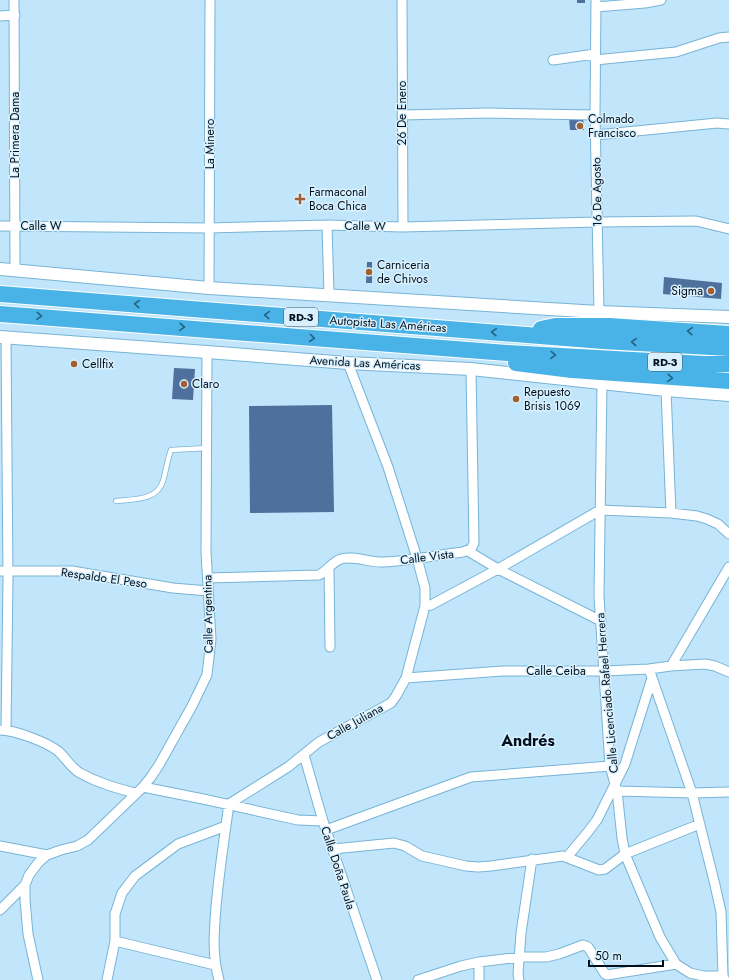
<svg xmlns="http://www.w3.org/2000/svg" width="729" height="980" font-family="Jost,sans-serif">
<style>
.building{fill:#4d719c}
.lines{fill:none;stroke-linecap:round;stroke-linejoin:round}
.lane-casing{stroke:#77b4d6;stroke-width:6}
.street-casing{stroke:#77b4d6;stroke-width:11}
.secondary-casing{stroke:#77b4d6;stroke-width:14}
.highway-casing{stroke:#fff;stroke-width:18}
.lane{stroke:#fff;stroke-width:4.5}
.street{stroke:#fff;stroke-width:9}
.secondary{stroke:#fff;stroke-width:12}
.highway{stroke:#49b3e7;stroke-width:16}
.oneway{stroke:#246282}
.poi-dot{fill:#a25f2f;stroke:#d9f1ff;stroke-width:1.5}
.labels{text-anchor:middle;stroke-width:3;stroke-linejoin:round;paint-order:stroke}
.shield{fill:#d9f1ff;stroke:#415460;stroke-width:1}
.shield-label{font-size:11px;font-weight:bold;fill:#00101c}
.street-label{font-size:12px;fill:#00101c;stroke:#d9f1ff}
.poi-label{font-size:12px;fill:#00101c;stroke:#d9f1ff;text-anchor:start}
.district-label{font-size:16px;font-weight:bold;fill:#00101c;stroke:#d9f1ff}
</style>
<rect width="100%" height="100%" fill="#c1e5fa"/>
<path class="building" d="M577,0H585V3H577Z
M583,117L584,130H570L569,118Z
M367,262H372V283H366Z
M664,277L722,283L721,299L663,294Z
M174,368L195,369L193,400L172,399Z
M332,405L334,512L250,513L249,406Z"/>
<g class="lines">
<defs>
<path id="lane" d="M116,501C133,499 157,501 163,481C166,471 167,461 171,450L207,448"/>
<path id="street" d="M14,0L15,271
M402,0L403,227
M596,0L595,115L599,312
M596,7L645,3L661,0
M0,16L15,15
M553,60L595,54
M595,60L676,52L719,38L729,37
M402,115L487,113L595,115
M596,135L717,123L729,124
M327,225L329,295
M0,226L209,228L327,225L403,227L598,222L696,221L729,229
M209,288L210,0
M602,383L599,596L610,766L617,791L622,838L625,854L660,937L676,964L690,973L703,976H723
M666,390L671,513
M468,551L498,569L601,621
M329,567L330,647
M0,571H72L173,588L208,591
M208,578L319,575C327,571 332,562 341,559C354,555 370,563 384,562C410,561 437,555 463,552L471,549L474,543L471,369
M425,606L431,605L498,569L600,510L671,513L697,516L707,519L718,524L729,534
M671,666L729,567
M649,669L692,793L715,885L721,912L723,976L725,980
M406,678L503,671H604L649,669L671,666L705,664L715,666L729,672
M0,730C15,730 46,742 58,751C66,758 71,768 80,773C98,783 116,788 135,793
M6,730L8,578L6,338
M304,755L323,821L377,980
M143,787L203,799L298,820L323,821
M617,791L692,793L729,792
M326,830L471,777L610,766
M0,846L47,855
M333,849L394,843L405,846L422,856L466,866L478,867L491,866L563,856L599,870L605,869L625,854L700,824
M567,857L587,833L597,820L625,764L652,678
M0,910L25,885
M115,941L215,965
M479,962V980
M38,980L28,934L25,900V885L29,875L38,863L47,855L61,850L77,846L88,840L143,787L151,777L159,765L192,706L207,675L211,639L206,552L207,352
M107,980L115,941V914L122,893L135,876L178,844L226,826
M219,980C212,955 214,932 216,907C219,873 224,839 229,804L288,767L319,742L391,703L396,696L406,678L425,606V588L417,558L388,467L348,363
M418,980L461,966L479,962L520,957H546L559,954L583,945L588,947L605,974L607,975L676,964
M519,980L518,974L521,933L532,859"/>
<path id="secondary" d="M0,269L209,288L599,312L729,317
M0,337L207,352L348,363L471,369L666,390L729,395"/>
<path id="highway" d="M0,294L603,341L729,348
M0,314L507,353L704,364H729
M541,329L555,326H609L729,334
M516,363L572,370L729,381"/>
</defs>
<use href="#lane" class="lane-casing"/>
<use href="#street" class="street-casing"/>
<use href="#secondary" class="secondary-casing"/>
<use href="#highway" class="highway-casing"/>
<use href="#lane" class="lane"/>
<use href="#street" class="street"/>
<use href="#secondary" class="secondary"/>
<use href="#highway" class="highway"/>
</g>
<defs><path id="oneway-chevron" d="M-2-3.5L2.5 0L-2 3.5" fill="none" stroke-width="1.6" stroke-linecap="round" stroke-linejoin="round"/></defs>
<g class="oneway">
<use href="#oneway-chevron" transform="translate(137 304) rotate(-175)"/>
<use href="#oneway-chevron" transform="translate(267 315) rotate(-176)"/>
<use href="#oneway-chevron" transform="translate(39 316) rotate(4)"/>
<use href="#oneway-chevron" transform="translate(182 327) rotate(4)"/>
<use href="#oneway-chevron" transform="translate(690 331) rotate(-176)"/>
<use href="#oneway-chevron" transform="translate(494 332) rotate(-176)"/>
<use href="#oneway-chevron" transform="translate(312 338) rotate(5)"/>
<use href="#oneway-chevron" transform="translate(634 342) rotate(-177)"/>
<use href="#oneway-chevron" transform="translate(553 355) rotate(3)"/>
<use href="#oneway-chevron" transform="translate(670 378) rotate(4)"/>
</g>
<g class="poi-dot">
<circle cx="580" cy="126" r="4"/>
<path d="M298 193h4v4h4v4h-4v4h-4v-4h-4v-4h4z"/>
<circle cx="369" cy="272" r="4"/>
<circle cx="711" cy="291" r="4"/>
<circle cx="74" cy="364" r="4"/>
<circle cx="184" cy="384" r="4"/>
<circle cx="516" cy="399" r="4"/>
</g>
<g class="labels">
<g class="shield">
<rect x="284" y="308" width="34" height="18" rx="3"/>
<rect x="648" y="353" width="34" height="18" rx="3"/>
</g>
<g class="shield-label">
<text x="301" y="321">RD-3</text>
<text x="665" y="366">RD-3</text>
</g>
<g class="street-label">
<text transform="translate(402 113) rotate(-90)" y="4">26 De Enero</text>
<text transform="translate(15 135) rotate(-90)" y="4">La Primera Dama</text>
<text transform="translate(210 144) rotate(-90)" y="4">La Minero</text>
<text transform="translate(597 192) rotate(-91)" y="4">16 De Agosto</text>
<text x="41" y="230">Calle W</text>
<text transform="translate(365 226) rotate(1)" y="4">Calle W</text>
<text transform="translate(388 324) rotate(4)" y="4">Autopista Las Américas</text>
<text transform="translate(365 363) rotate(3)" y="4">Avenida Las Américas</text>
<text transform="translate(427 557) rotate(-7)" y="4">Calle Vista</text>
<text transform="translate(104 578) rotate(8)" y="4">Respaldo El Peso</text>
<text transform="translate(208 614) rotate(-91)" y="4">Calle Argentina</text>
<text x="556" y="675">Calle Ceiba</text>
<text transform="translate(607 693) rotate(-95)" y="4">Calle Licenciado Rafael Herrera</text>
<text transform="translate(355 722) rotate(-29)" y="4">Calle Juliana</text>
<text transform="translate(338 868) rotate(72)" y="4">Calle Doña Paula</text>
</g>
<g class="poi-label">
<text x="588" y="123">Colmado<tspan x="588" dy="14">Francisco</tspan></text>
<text x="309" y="196">Farmaconal<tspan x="309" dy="14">Boca Chica</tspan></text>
<text x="377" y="269">Carniceria<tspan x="377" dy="14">de Chivos</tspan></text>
<text x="703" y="295" text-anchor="end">Sigma</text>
<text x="82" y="368">Cellfix</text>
<text x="192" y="388">Claro</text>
<text x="524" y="396">Repuesto<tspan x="524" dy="14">Brisis 1069</tspan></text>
</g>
<g class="district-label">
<text x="528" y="746">Andrés</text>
</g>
</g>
<path d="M589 960v6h74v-6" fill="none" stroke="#00101c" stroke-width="2"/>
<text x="595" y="960" font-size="12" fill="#00101c" stroke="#d9f1ff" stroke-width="3" paint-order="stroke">50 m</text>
</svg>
